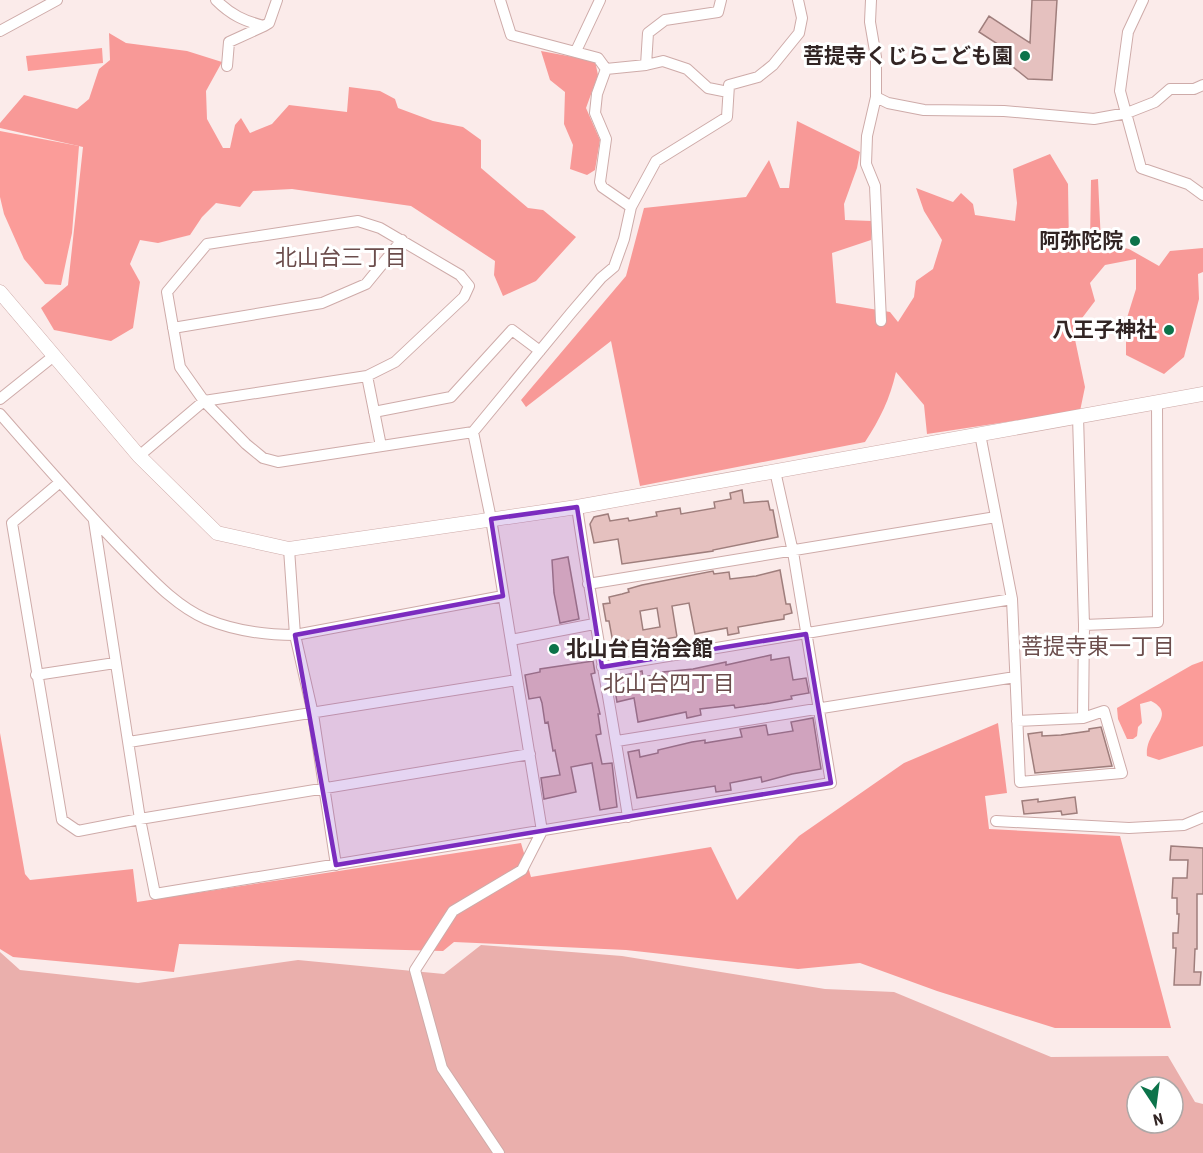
<svg xmlns="http://www.w3.org/2000/svg" width="1203" height="1153" font-family="'Roboto Condensed','Noto Sans JP',sans-serif">
<style>
.green{fill:#eaafac;fill-rule:evenodd}
.forest{fill:#f89997}
.water{fill:#fb9c99}
.building{fill:#e5c1bf;stroke:#9f7e7c;stroke-width:1.5;fill-rule:evenodd}
.lines{fill:none;stroke-linecap:round;stroke-linejoin:round}
.street-casing{stroke:#ceaba9;stroke-width:12}
.secondary-casing{stroke:#ceaba9;stroke-width:15}
.street{stroke:#fff;stroke-width:10}
.secondary{stroke:#fff;stroke-width:14}
.marked{fill:#7b2cbf;fill-opacity:0.2;stroke:#7b2cbf;stroke-width:4.5;stroke-linejoin:round}
.poi-dot{fill:#0c734a;stroke:#fff;stroke-width:2}
.labels{text-anchor:middle;stroke-width:6;stroke-linejoin:round;paint-order:stroke}
.poi-label{font-size:21px;font-weight:bold;fill:#322524;stroke:#fff;text-anchor:end}
.neighbourhood-label{font-size:22px;fill:#6b4d4c;stroke:#fff}
</style>
<rect width="100%" height="100%" fill="#fbebea"/>
<path class="green" d="M481,945L622,956L825,989L894,992L1051,1057L1168,1056L1195,1102L1203,1104V1153H0V952L20,970L138,983L298,960L444,974ZM1137,1087H1173V1123H1137Z"/>
<path class="forest" d="M109,33L126,43L187,51L222,62L206,91L207,119L223,148H230L235,125L241,118L250,133L272,124L289,105L347,112L349,87L380,91L395,99L398,108L433,121L463,127L481,140V168L528,208L543,210L576,237L536,281L503,296L494,275L495,261L411,206L292,189L253,191L240,207L216,203L202,217L190,235L158,243L140,240L130,264L140,282L133,328L111,341L54,330L41,308L68,285L83,147L0,128V123L24,95L77,109L89,99L99,69L110,60Z
M541,51L595,61L598,75L586,108L600,140L595,170L587,175L570,169L573,145L564,124L565,92L550,80Z
M797,121L860,152L857,168L844,204L845,220L872,221L871,240L832,253L836,303L890,312L898,322L914,297L916,281L933,269L942,240L924,211L916,188L953,202L961,193L973,204L975,215L1015,221L1017,203L1013,169L1050,154L1068,184L1069,248L1090,243L1091,180L1098,179L1101,243L1129,249L1159,266L1170,251L1203,248V272L1198,274L1199,299L1184,357L1164,374L1126,355V321L1136,289V259L1105,265L1090,283L1095,301L1073,330L1085,387L1080,411L927,434L924,405L896,372C890,399 880,419 865,442L640,486L611,341L526,407L521,400L626,276L644,208L746,197L769,160L780,188H789Z
M998,723L1007,793L985,796L989,829L1120,836L1171,1028H1055L937,991L860,963L798,969L626,950L454,942L443,951L179,944L174,972L13,957L0,949V733L25,874L30,880L133,869L137,902L521,843L531,877L711,847L737,900L799,836L904,763Z"/>
<path class="water" d="M102,48L103,63L28,71L26,56Z
M0,131L79,146L72,233L61,285L45,284L24,259L4,214L0,197Z
M1203,661V746L1159,760L1147,756C1144,731 1179,715 1151,701L1140,704L1142,723L1138,727L1137,736L1133,739H1127L1118,719L1117,708L1192,665Z"/>
<path class="building" d="M1032,0H1057L1052,80L1028,79L1003,59L1007,50L979,32L989,16L1030,43Z
M742,490L744,503L768,501L770,510H773L778,537L713,550V551L622,564L618,539L594,543L590,524L594,517L608,514L610,521L628,518L629,521L657,516L656,512L680,508L681,514L715,508L714,502L731,499L730,493Z
M568,557L579,619L560,623L554,593L552,560Z
M780,570L786,604H790L792,613L784,615V619L738,627L739,633L728,635L727,628L695,634L689,603L672,606L677,637L659,640L660,643L646,646V649L632,651L630,640L613,643L609,621H606L603,604L610,603L609,597L622,594L629,592L628,589L642,585L713,571L714,574L729,572L730,579L756,576ZM657,608L660,627L643,630L640,611Z
M771,655V660L789,657L793,680L806,678L809,693L791,696L792,699L770,703L735,708L734,705L700,709L701,715L687,718L686,712L638,722L634,698L617,702L613,678L642,671L643,677L663,674V672L693,669L726,662V665Z
M593,661L595,673L591,674L600,714H598L601,734L596,735L602,764L612,763L617,807L600,810L592,763L571,767L576,792L544,799L541,778L560,775L555,750L553,751L548,722L545,723L542,703L540,697L529,699L525,675L540,672V669Z
M813,718L821,769L792,774L762,782L761,777L730,783L731,790L716,792L715,786L637,798L628,752L639,750L640,757L658,753V750L692,742L705,740V743L742,737L740,729L766,725L768,735L793,731L791,722Z
M1101,727L1112,766L1035,773L1028,734L1042,732V736L1061,735L1089,731V729Z
M1075,797L1077,813L1062,815L1061,811L1024,814L1022,801L1038,799V802Z
M1171,846L1203,848V894H1197V949H1195L1194,972H1201L1200,985H1174L1176,948H1173V933H1178L1179,914H1177V898H1172L1173,878H1187L1188,860H1170Z"/>
<g class="lines">
<defs>
<path id="street" d="M216,0C231,15 244,21 264,26L269,23L277,0
M500,0L511,35L598,58L606,69L646,65L648,33L665,20L718,12L721,0
M871,0L870,22L876,57V97L888,103L924,110L1004,111L1094,119L1127,113L1155,102L1170,89H1194L1203,85
M1143,0L1128,32L1120,91L1141,168L1188,184L1203,195
M0,31L57,0
M576,51L600,0
M646,65L663,61L687,69L708,88L728,92
M227,66L229,42L264,26
M606,69L597,94L595,113L606,139L600,182L602,187L631,207
M876,97L867,136L866,164L875,186L881,321
M173,328L322,303L366,284L402,240
M367,376L381,446
M0,399L55,355
M374,412L451,397L512,330L540,351
M0,414C41,461 82,508 126,553C150,577 174,605 206,619C235,631 265,635 295,635L503,596
M1078,416L1084,625L1083,718
M473,432L491,519L542,831L522,870L453,911L415,970L442,1068L499,1153
M980,434L1012,599L1020,782L1122,773L1104,711L1083,718L1017,721
M139,456L204,401L367,376L395,362L464,297L469,286L460,275L380,228L358,221L207,244L167,292L180,367L204,401L246,444L263,458L278,462L473,432L571,313L601,278L614,267L624,239L631,207L656,161L727,117L729,85L758,77L773,65L799,33L802,18L798,0
M59,483L12,523L62,820L78,831L140,819L530,754
M577,507C592,611 612,713 628,817
M94,521L140,819L155,894L831,783L793,552L775,471
M289,549L295,635L313,714L336,865
M588,584L996,517
M1084,625L1158,622L1157,402
M511,640L594,624
M602,667L1012,599
M36,675L115,663
M617,741L1015,677
M129,742L517,680
M996,821L1129,828L1184,825L1203,817"/>
<path id="secondary" d="M0,292L139,456L217,533L289,549L577,507L1203,394"/>
</defs>
<use href="#street" class="street-casing"/>
<use href="#secondary" class="secondary-casing"/>
<use href="#street" class="street"/>
<use href="#secondary" class="secondary"/>
</g>
<path class="marked" d="M577,507L602,667L806,634L831,783L336,865L295,635L503,596L491,519Z"/>
<g class="poi-dot">
<circle cx="1025" cy="56" r="6"/>
<circle cx="1135" cy="241" r="6"/>
<circle cx="1169" cy="330" r="6"/>
<circle cx="554" cy="649" r="6"/>
</g>
<g class="labels">
<g class="poi-label">
<text x="1013" y="63">菩提寺くじらこども園</text>
<text x="1123" y="248">阿弥陀院</text>
<text x="1157" y="337">八王子神社</text>
<text x="566" y="656" text-anchor="start">北山台自治会館</text>
</g>
<g class="neighbourhood-label">
<text x="341" y="265">北山台三丁目</text>
<text x="1098" y="654">菩提寺東一丁目</text>
<text x="669" y="691">北山台四丁目</text>
</g>
</g>
<g transform="translate(1155 1105) rotate(167)"><circle r="28" fill="#ffffff" stroke="#ada8a7" stroke-width="1.5"/>
<path d="M0-4.5L10 22L0 15L-10 22Z" fill="#0c734a"/>
<text y="-9" font-size="16" font-weight="bold" text-anchor="middle" fill="#322524">N</text>
</g>
</svg>
